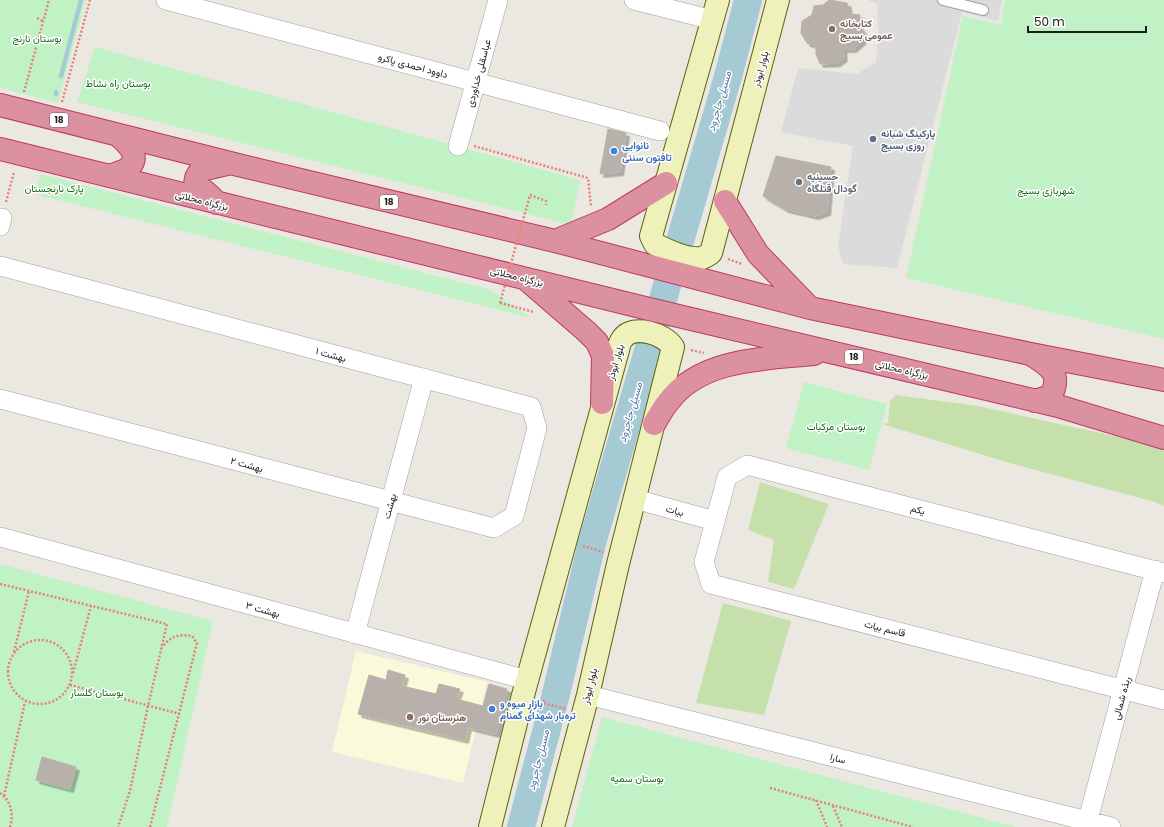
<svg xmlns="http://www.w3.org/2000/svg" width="1164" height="827" font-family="Poppins,Vazirmatn,sans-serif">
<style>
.education{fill:#fafadb}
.grass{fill:#c6e0ac}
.park{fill:#c1f2c5}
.parking{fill:#dbdbdb}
.pier{fill:#fff}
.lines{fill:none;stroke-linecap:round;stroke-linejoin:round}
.stream{stroke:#a6cad4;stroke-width:4.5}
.river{stroke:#a6cad4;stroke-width:28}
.building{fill:#b8b1ab;stroke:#bbafa5;filter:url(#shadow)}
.lane-casing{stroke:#9f9f9f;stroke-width:12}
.street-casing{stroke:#9f9f9f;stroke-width:20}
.secondary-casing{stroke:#5a6310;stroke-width:24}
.highway-casing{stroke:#c03767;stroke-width:24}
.path{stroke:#e98075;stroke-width:2.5;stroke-dasharray:2 2;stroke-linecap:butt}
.lane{stroke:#fff;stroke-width:10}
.street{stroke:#fff;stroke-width:19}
.secondary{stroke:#eef1b9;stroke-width:22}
.highway{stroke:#db919f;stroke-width:22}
.path-bridge{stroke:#e98075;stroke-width:2.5;stroke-dasharray:2 2;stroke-linecap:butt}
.education-dot{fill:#8d6e63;stroke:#fff;stroke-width:1.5}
.service-dot{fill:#5c6f8a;stroke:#fff;stroke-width:1.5}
.shop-dot{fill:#3f7fe0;stroke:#fff;stroke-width:1.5}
.worship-dot{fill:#6b7280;stroke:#fff;stroke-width:1.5}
.labels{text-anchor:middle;stroke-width:3;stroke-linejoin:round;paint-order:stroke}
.shield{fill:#fff;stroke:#5f5f5f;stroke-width:1}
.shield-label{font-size:9px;font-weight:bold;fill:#1b1b1b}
.education-label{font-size:10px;font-weight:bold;fill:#785e54;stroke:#fff;text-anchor:start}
.park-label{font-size:10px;fill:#176a1d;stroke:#fff}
.street-label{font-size:10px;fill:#1b1b1b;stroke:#fff}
.service-label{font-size:10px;font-weight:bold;fill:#4e5e75;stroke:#fff;text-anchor:start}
.shop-label{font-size:10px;font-weight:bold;fill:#366cbe;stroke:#fff;text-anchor:start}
.worship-label{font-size:10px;font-weight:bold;fill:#5b616d;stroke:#fff;text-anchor:start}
.water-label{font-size:11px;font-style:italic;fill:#53799e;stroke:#fff}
</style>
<defs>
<filter id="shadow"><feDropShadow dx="3.5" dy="3.5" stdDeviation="0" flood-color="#0004"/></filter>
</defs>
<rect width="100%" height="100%" fill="#ebe8e1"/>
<path class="education" d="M356,651L487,682L463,783L332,752Z"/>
<path class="grass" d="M896,395L978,406L1164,447V506L1155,502L1006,462L882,424L888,423L890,401Z
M760,482L829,504L794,589L768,582L774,540L748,530Z
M723,603L791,621L764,715L696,703Z"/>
<path class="park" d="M0,0H86L58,103L0,88Z
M1005,0H1164V339L906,278L963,16L1001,25Z
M95,47L580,180L571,225L77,102Z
M41,174L491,290L531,318L34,194Z
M804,382L887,404L869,470L786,448Z
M0,564L213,621L167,827H0Z
M602,717L1016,827H572Z"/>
<path class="parking" d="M868,0H1002L998,21L962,12L897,268L843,264L838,246L853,146L781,132L798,68L857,74L876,62L878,34L877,4Z"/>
<path class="pier" d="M670,234L694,241L663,348L639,342Z"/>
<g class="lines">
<path class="stream" d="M61,76L81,0
M56,94V92"/>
<path class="river" d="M521,827L555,698L592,543L729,73L748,0"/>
</g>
<path class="building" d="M829,0L847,3L850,14L860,15L859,25L865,34L862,41L853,49H843L844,58L837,63L820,64L816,54V46L807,43L801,33L802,21L812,15L814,6L823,5Z
M608,129L626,133L620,172L600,174Z
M776,156L831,167L827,212L815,216L785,209L763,196Z
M388,670L405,675L402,686L436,694L439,684L460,689L456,699L483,706L489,684L507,689L496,734L468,727L465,740L358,714L369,675L386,680Z
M42,757L76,767L70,789L36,780Z"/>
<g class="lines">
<defs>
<path id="lane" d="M943,0L983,10"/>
<path id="street" d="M166,0L660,131
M634,0L713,20
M458,146L498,0
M0,226L2,218
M0,266L531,407L537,428L514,516L494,528L0,399
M635,499L715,521
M0,537L527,680
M1164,573L747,465L727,477L704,562L711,584L1164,700
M355,634L424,378
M588,695L1111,827
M1086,827L1155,570"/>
<path id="secondary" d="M718,0L651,236L655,244C668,251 686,260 702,258C705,257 708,255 711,253L778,0
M490,827L522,699L618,350C619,346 620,341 623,338C634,324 665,334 673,347L618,564L588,695L553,827"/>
<path id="highway" d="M0,105L230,163L555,241L810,308L1031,354L1164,380
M0,149L649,309L1058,406L1164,438
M109,176C115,174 122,172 127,169C143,157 127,143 118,135
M725,201L758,254L810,308
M217,203C214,200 211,196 207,193C197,185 190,183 201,170L227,164
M555,241L608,219L666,183
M528,281L587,332L597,342L603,356L602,403
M1032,355C1050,367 1062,373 1051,396L1035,401
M654,424C659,416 663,408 669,401C702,358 765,359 814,354"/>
</defs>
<use href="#lane" class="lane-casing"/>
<use href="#street" class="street-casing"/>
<use href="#secondary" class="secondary-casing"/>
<use href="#highway" class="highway-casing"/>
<path class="path" d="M37,18L43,21
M24,92L49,0
M62,102L90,0
M474,146L588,178L591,207
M530,195L546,201V205
M6,202L14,172
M728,259L742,264
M500,303L534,312
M691,350L704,353
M583,546L603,552
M0,584L167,624L148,706L130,791L118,827
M8 672a32 32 0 1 1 64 0a32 32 0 1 1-64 0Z
M14,652L29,591
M73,673L91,606
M70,685L180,714
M544,700L543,703L566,709
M770,788L913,827
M0,793C11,801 14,814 10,827
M4,796L25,702
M816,800L827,827
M833,806L842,827
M150,827L197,643L192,636C177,634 172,636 162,647"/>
<use href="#lane" class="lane"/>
<use href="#street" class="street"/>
<use href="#secondary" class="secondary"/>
<use href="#highway" class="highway"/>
<path class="path-bridge" d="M500,303L530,195"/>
</g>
<g class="education-dot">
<circle cx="832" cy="29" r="4"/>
<circle cx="410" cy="717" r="4"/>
</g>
<circle class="service-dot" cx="873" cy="139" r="4"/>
<g class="shop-dot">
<circle cx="614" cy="151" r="4"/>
<circle cx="492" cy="709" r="4"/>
</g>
<circle class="worship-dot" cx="799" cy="182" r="4"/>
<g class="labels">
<g class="shield">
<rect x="50" y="113" width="18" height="14" rx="3"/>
<rect x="380" y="195" width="18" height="14" rx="3"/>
<rect x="845" y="350" width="18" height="14" rx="3"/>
</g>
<g class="shield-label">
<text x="59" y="123">18</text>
<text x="389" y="205">18</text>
<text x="854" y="360">18</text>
</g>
<g class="education-label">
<text x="840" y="27">کتابخانه<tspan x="840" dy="12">عمومی بسیج</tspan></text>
<text x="418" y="721">هنرستان نور</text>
</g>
<g class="park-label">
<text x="37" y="42">بوستان نارنج</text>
<text x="118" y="87">بوستان راه نشاط</text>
<text x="54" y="192">پارک نارنجستان</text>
<text x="1046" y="194">شهربازی بسیج</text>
<text x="836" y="430">بوستان مرکبات</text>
<text x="97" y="696">بوستان گلسار</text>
<text x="637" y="782">بوستان سمیه</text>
</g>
<g class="street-label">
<text transform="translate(413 65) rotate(15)" y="4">داوود احمدی پاکرو</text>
<text transform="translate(760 69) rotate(-75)" y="4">بلوار ابوذر</text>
<text transform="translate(478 73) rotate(-75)" y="4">عباسقلی خداوردی</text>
<text transform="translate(202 200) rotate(14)" y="4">بزرگراه محلاتی</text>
<text transform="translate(517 276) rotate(14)" y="4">بزرگراه محلاتی</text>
<text transform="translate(331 354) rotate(15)" y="4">بهشت ۱</text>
<text transform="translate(615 362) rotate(-73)" y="4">بلوار ابوذر</text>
<text transform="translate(902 369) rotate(13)" y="4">بزرگراه محلاتی</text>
<text transform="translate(247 464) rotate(15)" y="4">بهشت ۲</text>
<text transform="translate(389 506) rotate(-75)" y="4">بهشت</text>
<text transform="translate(918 509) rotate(14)" y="4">یکم</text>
<text transform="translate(675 510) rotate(15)" y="4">بیات</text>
<text transform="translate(263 609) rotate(15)" y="4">بهشت ۳</text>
<text transform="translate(885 628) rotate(14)" y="4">قاسم بیات</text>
<text transform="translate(589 686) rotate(-76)" y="4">بلوار ابوذر</text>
<text transform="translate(1121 698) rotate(-75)" y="4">ربذه شمالی</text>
<text transform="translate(838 758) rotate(14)" y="4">سارا</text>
</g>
<g class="service-label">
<text x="881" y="137">پارکینگ شبانه<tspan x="881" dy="12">روزی بسیج</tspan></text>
</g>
<g class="shop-label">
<text x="622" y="149">نانوایی<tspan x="622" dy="12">تافتون سنتی</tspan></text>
<text x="500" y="707">بازار میوه و<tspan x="500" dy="12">تره‌بار شهدای گمنام</tspan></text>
</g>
<g class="worship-label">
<text x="807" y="180">حسینیه<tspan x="807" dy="12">گودال قتلگاه</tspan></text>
</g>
<g class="water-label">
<text transform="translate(719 101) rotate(-74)" y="4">مسیل جاجرود</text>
<text transform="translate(630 412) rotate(-74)" y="4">مسیل جاجرود</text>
<text transform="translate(538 760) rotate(-76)" y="4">مسیل جاجرود</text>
</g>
</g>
<path d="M1028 26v6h118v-6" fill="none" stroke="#1b1b1b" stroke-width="2"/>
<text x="1034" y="26" font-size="12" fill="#1b1b1b" stroke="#ffffff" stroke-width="3" paint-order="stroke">50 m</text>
</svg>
